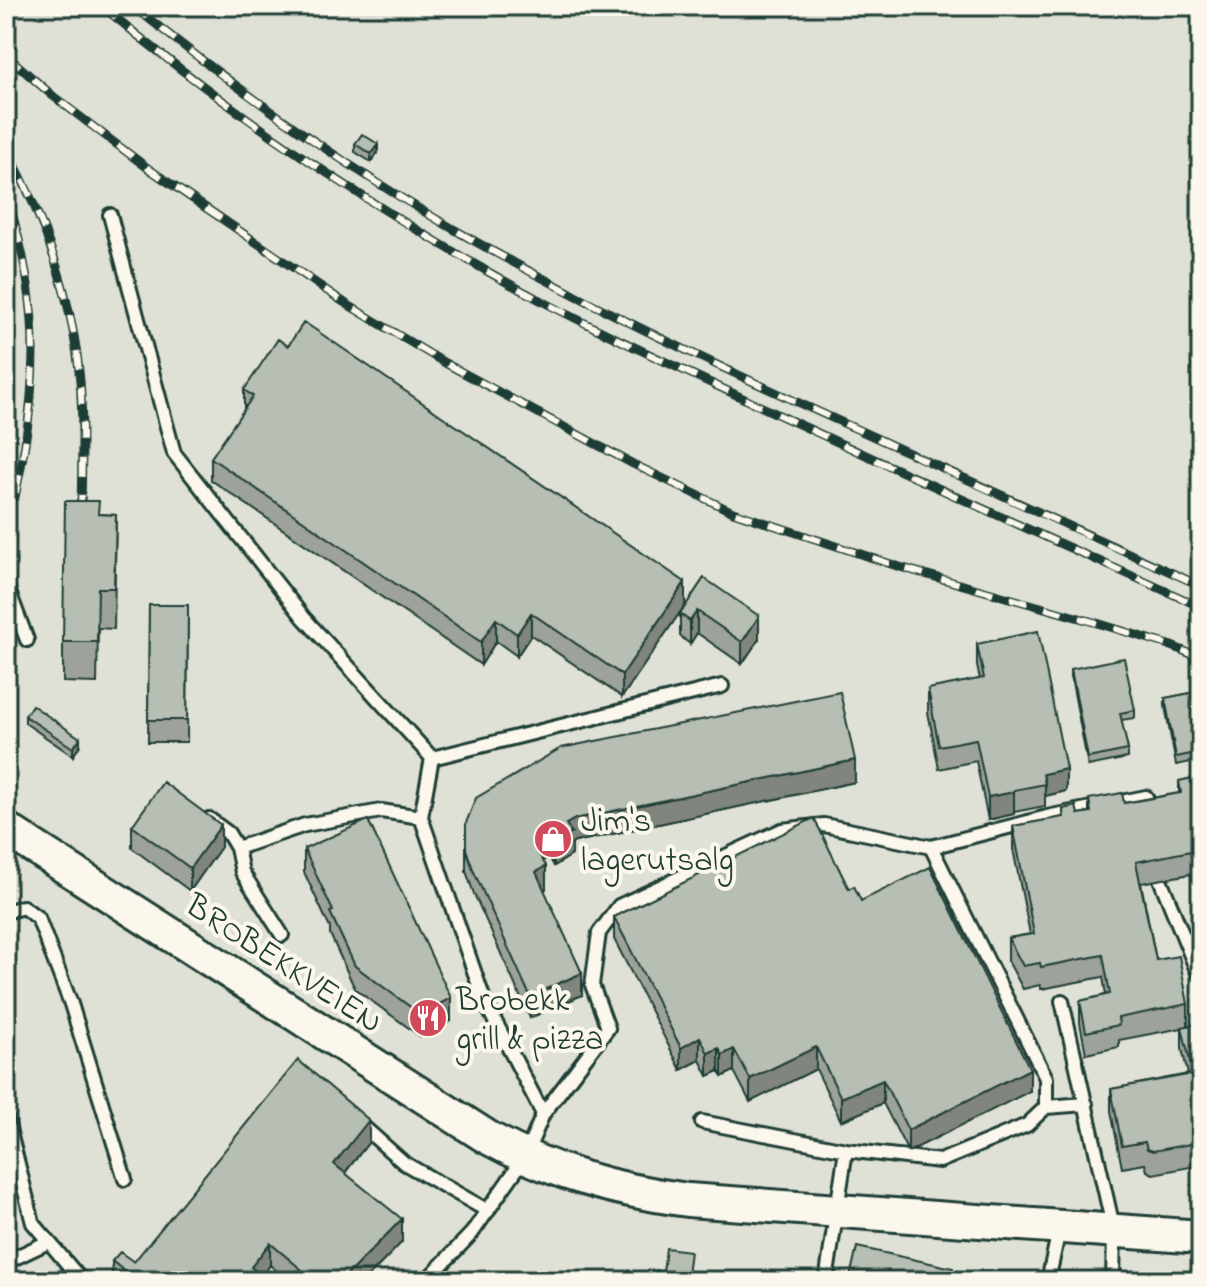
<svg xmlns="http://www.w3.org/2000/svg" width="1207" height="1287" font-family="'Indie Flower',sans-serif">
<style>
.built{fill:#e0e1d6}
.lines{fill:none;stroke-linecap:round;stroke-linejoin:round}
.service-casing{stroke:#1f3d34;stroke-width:18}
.tertiary-casing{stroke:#1f3d34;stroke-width:38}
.service{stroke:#fbf7ec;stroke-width:12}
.tertiary{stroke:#fbf7ec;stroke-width:32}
.rail-casing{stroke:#1f3d34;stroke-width:9}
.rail{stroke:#fbf7ec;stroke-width:6;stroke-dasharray:18;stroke-linecap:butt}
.wall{fill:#9da39a;stroke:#1f3d34;stroke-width:2}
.shaded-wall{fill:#80857d;stroke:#1f3d34;stroke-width:2}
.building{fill:#b7beb3;stroke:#1f3d34;stroke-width:2}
.labels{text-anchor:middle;stroke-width:8;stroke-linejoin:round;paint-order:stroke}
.poi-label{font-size:34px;fill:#1f3d34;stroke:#fbf7ec;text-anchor:start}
.street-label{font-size:34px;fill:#1f3d34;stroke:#fbf7ec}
</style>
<rect width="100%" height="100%" fill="#f2f0e5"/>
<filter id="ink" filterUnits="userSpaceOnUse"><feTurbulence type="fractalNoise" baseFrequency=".0125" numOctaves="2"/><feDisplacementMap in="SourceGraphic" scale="16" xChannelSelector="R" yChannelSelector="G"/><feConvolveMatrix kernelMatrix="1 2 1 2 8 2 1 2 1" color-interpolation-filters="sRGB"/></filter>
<g filter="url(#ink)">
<path class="built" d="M6,6H1201V1281H6V278L9,274L6,259Z"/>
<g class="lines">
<defs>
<path id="service" d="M110,215L174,453L304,618L432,758L421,817L484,1000L543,1114
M6,584L27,640
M432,758L722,686
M209,819L228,833L237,848L242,872L282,935
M237,848L305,825L381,811L421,817
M1160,879L1196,968L1201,975
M6,912L23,907L38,918L71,1004L125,1179
M1062,1001L1114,1231L1113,1281
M1046,1107L1086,1104
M6,1117L33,1223L82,1281
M702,1122L846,1150L940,1161L1027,1125L1046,1107V1078L931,847
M359,1123L404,1163L488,1211
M6,1262L48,1242
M426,1281L472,1233L525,1157L543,1114L608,1028L592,985L599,933L619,906L782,830L824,825L931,847L1047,817L1146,797L1148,814
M826,1281L846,1150
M1048,1281L1059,1230"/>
<path id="tertiary" d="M6,829L487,1137C552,1173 614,1190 688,1200L1201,1237"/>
</defs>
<use href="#service" class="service-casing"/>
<use href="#tertiary" class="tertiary-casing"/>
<use href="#service" class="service"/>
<use href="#tertiary" class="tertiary"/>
<defs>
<path id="rail" d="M102,6C223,108 355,196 492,274C575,321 662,360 747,400C898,471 1050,539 1201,607
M133,6C235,88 341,164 455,230C586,305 723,369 861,431C974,483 1087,535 1201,586
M6,55L53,96L149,169L345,303L445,363L633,464L733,512L900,567L1097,623L1169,645L1201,658
M6,148C45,219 73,300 80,381C84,428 81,476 81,523
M6,191C16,227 26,263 30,300C38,366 29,432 15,497"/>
</defs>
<use href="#rail" class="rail-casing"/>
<use href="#rail" class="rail"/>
</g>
<path class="wall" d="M355,144L378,152L371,162L355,152Z
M244,390L685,605L622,697L531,635L517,656L496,641L481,665L211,480V458L244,410Z
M99,514L116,515L114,629L98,628L97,683L63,682V642Z
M704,578L759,639L742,664L697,633L690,644L680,636V614Z
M149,605H188L187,742H148Z
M977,644L1066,791L1045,796V806L1014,812V814L988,820L976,761L939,769L928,712V689L980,679L977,666Z
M1071,669L1135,710V718L1121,720L1128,750V758L1088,766L1071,677Z
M1201,691V760L1176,765L1165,706V698Z
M25,716L80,745L73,756L25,723Z
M1201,776V900H1196L1191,874L1141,883L1156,960L1188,1004V1026L1201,1023V1165L1153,1174L1147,1171L1145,1164L1122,1168L1111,1111V1089L1188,1074L1182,1049V1028L1119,1040V1047L1086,1054L1080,1023V1001L1106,995L1103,977L1041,989L1040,985L1023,989L1008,961V938L1030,934L1013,849V826L1063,817V809L1078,814L1089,812V799L1124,803L1179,793V781Z
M855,782L575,842L572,844V855L554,866L549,857L542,861L546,889L544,890L582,995L530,1018L474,894L466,871V823Z
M132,826L221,847L190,891L132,848Z
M304,849L451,1021L420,1036L355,989L330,934V928L304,872Z
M849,889L861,901L1030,1091L908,1152L883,1103L841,1121L816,1069L750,1102L734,1071L722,1077L719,1071L708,1076L700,1060L681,1070L614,939V917Z
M369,1142L345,1173L402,1242L364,1281H288L270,1265L262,1276L268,1281H112V1261L134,1262Z"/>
<path class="shaded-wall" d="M378,144V152L371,162V154Z
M685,582V605L622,697V675Z
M697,611V633L690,644V621Z
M531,613V635L517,656V634Z
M759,616V639L742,664V642Z
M496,619V641L481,665V642Z
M80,738V745L73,756V748Z
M855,760V782L575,842L572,844V855L554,866V843L566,824L575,819Z
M1066,769V791L1045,796V784L1043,774Z
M1014,792V814L988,820V797Z
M221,825V847L190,891V868Z
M549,834V857L533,866V844Z
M546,866V889L536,895V872Z
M582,973V995L530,1018V996Z
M451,998V1021L420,1036V1014Z
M700,1037V1060L681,1070V1048Z
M816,1047V1069L750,1102V1079Z
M719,1048V1071L708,1076V1053Z
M734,1049V1071L722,1077V1055Z
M1030,1069V1091L908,1152V1130Z
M883,1080V1103L841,1121V1098Z
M369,1120V1142L334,1186V1164Z
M402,1219V1242L364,1281H341Z
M270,1243V1265L258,1281L251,1267Z"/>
<path class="building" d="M362,134L378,144L371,154L355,144Z
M304,322L685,582L622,675L531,613L517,634L496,619L481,642L211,458L253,396L244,390L278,339L288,346Z
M65,501H99L98,514L116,515L114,588H98L97,642H63Z
M704,578L759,616L742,642L697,611L690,621L680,614Z
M149,605H188L187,720H148Z
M1038,631L1066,769L1043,774L1045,784L1014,790V792L988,797L976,739L939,746L928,689L984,678L977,644Z
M1124,658L1135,710L1120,713L1128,750L1088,758L1071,669Z
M1201,691V752L1176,757L1165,698Z
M840,692L855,760L575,819L566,824L572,833L554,843L549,834L533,844L546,866L536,872L582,973L530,996L474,872L466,849V823L476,798L561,748Z
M32,705L80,738L73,748L25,716Z
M1201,776V877L1196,878L1191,851L1136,862L1156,960L1179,956L1188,1004L1118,1018L1119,1025L1086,1032L1080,1001L1110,994L1103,955L1041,967L1040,963L1023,966L1008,938L1034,934L1013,826L1064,817L1063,809L1076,806L1078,814L1091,812L1089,799L1122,793L1124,803L1181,793L1179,781Z
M163,782L221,825L190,868L132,826Z
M814,818L849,889L854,886L861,901L930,867L1030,1069L908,1130L883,1080L841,1098L816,1047L750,1079L734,1049L722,1055L719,1048L708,1053L700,1037L681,1048L614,917Z
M368,820L451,998L420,1014L355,966L330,912L333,911L304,849Z
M1201,1023V1142L1153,1151L1147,1149L1145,1142L1122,1146L1111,1089L1193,1074L1182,1027Z
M298,1060L369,1120L334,1164L402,1219L341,1281H315L270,1243L251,1267L268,1281H136L112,1261L120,1252L134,1262Z
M857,1247L953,1268L950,1281H849Z
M666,1248L690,1251L687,1275L695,1276V1281H655L656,1270L663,1272Z"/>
</g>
<defs>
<symbol id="shop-disc" viewBox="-11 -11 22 22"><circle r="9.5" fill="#d1495b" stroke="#fbf7ec"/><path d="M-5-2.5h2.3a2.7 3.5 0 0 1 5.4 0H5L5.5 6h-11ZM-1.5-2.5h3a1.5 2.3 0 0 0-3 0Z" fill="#fff"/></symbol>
<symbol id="restaurant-disc" viewBox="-11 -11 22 22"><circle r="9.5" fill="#d1495b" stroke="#fbf7ec"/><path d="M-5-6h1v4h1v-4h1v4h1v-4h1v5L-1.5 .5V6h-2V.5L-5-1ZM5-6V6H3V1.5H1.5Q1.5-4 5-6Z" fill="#fff"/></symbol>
</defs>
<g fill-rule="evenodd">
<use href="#shop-disc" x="531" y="817" width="44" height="44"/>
<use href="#restaurant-disc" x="406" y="996" width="44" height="44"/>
</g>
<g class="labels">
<g class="poi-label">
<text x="581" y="831">Jim's<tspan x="581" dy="39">lagerutsalg</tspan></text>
<text x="456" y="1010">Brobekk<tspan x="456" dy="39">grill &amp; pizza</tspan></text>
</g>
<g class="street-label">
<text transform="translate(285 962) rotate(33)" y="12">BROBEKKVEIEN</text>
</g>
</g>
<rect width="1207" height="1287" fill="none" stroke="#fbf7ec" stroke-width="32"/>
<rect x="16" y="16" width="1175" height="1255" fill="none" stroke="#1f3d34" stroke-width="3" filter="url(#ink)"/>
</svg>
